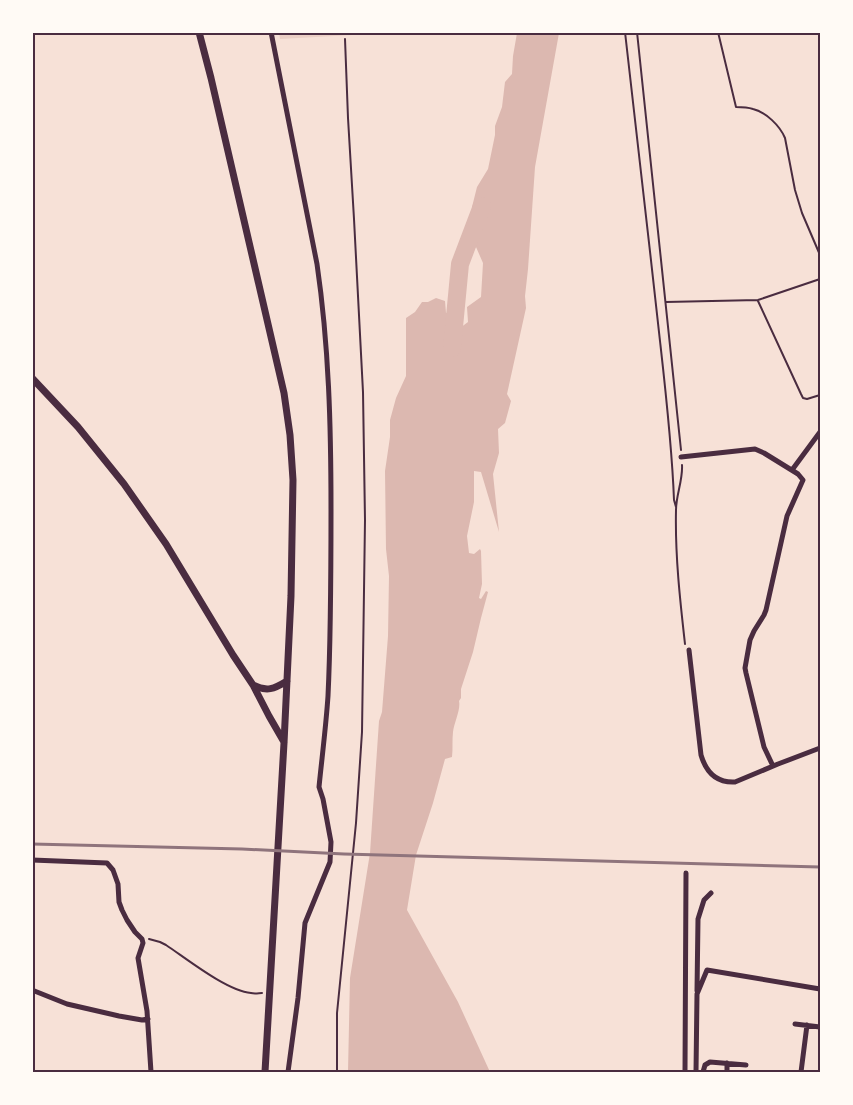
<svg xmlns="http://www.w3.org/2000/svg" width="853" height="1105" font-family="'Source Sans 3',sans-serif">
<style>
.green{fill:#ebcfc5}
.water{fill:#dcb8b0}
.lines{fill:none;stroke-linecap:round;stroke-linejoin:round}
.river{stroke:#dcb8b0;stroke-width:18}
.path{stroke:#4a2c40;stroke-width:2}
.minor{stroke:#4a2c40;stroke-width:5}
.tertiary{stroke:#4a2c40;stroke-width:7}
.rail{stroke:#8f747c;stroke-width:3}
.neatline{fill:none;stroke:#4a2c40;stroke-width:2}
</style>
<rect width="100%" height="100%" fill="#f7e1d7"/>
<path class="green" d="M279,33V32L381,33L352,35L280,39Z"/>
<path class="water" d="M517,33H559L535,167L528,269L525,296L526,308L507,394L511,401L505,423L498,429L499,453L493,474L499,532L481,472L474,471V502L467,536L469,553L474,554L480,549L481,551L482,584L479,598L481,599L486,591L488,592L481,618L473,652L461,689V698L459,701C461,709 454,723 453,732C452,740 453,749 452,757L445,759L433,803L416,855L407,910L458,1002L490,1072H348L350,978L370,853L379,721L382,712L388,636L389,576L386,549L385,471L390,437V420L396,398L406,376V318L415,312L422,302H428L436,298L445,301L446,313L451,312L450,323L460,328L468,322L467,307L481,297L483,263L476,247L472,207L477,187L488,169L495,135V126L502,107L505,82L512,74L513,56Z"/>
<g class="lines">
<path class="river" d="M452,348L460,264L482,206"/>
<path class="path" d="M625,32C636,136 649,238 660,341C666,394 672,446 674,500L676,507
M637,32L681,450
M718,32L736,107C742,107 747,107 753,109C766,112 780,126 785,138L795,190L802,213L820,255
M758,301L801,394L803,398L807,399L820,395
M666,302L758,300L820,279
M682,465C683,480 676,495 676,510C675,555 680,600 685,644
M149,939L160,942L166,945C187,959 227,991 251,993C255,994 259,993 262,993
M337,1072V1013L356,823L362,732L365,520L363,392L354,219L348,118L345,39"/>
<path class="minor" d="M271,32L317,264C329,346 331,427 331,510C331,572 331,634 328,696C326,726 322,757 319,787L323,799L331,842L330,862L305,923L298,998L288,1072
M681,457L755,449L764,453L798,474L803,480L787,516L766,610L764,615L754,631L750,640L745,668L746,673L764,747L773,766
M792,470L820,432
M689,650L701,755C706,772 716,783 735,782L778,764L820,748
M32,860L107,863L113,870L118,884L119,902L122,910L127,920L135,932L142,939L143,943L138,958L147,1011L151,1072
M32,990L67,1004L119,1016L142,1020L148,1019
M697,991L698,919L704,900L711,893
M795,1024L820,1027
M685,1072L686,873
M696,1072L697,994L707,970L820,989
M703,1072L705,1065L710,1062L746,1065
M727,1072V1063
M801,1072L807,1025"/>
<path class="tertiary" d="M199,32L211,78L284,393L290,435L293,480L291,596L284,743L265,1072
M32,378L78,427L124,484L166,544L233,655L253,685L269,716L284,742
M253,685C267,692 274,689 287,681"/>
<path class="rail" d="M32,844L242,849L344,854L820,867"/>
</g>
<rect width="853" height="1105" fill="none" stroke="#fffaf5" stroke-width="68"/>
<rect x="34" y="34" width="785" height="1037" class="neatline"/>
</svg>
